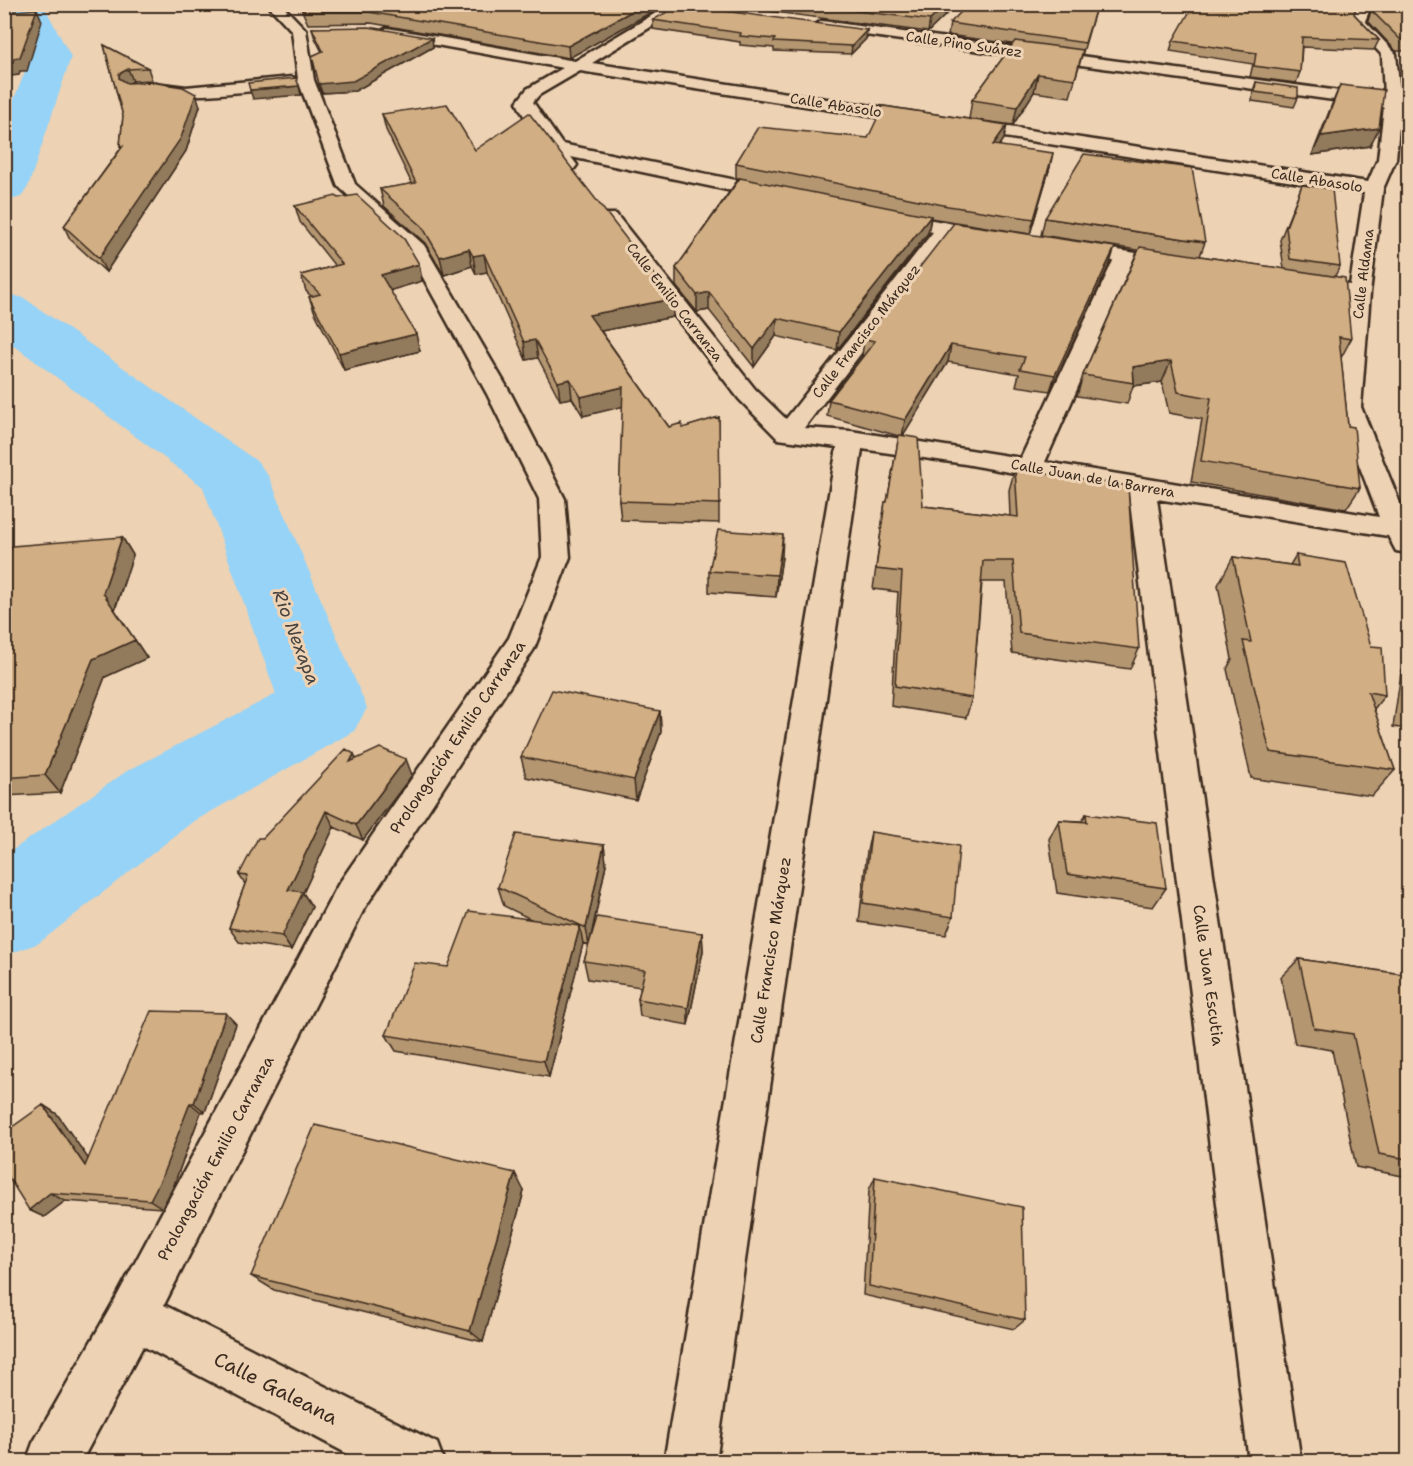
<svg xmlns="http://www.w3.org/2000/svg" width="1413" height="1466" font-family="'Shantell Sans',sans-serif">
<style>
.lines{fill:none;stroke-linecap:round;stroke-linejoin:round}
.river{fill:#96d3f7;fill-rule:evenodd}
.minor-casing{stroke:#3b2a1e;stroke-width:5}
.minor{fill:#edd2b4;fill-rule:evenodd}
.wall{fill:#b49671;stroke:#3b2a1e;stroke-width:1.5}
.shaded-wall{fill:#927a5c;stroke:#3b2a1e;stroke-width:1.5}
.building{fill:#d1ae83;stroke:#3b2a1e;stroke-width:1.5}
.labels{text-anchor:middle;stroke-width:6;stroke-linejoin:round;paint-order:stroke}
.far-street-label{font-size:14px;fill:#3b2a1e;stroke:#edd2b4}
.street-label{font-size:16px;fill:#3b2a1e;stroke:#edd2b4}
.water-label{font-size:18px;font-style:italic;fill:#49433f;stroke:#edd2b4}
.near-street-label{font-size:20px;fill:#3b2a1e;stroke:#edd2b4}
</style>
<rect width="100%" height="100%" fill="#edd2b4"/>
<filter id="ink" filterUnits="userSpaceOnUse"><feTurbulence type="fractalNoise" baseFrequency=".0167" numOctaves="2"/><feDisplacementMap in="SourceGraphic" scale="12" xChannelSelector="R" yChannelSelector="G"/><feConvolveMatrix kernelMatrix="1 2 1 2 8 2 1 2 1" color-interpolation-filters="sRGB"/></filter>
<g filter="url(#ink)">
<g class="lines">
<path class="river" d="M7,4H43L71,57L28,187L21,197L4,202V124L31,57Z
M4,293L24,298L258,462L269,477L367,708L354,731L191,823L39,943L4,956V856L127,771L276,694L203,487L4,338Z"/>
<defs>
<path id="minor" d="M267,4H281L306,30L314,80L355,184L424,245L511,394L565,499L570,557L534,649L364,909L164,1305L437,1443L444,1462H363L143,1346L81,1462H26L33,1443L116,1298L338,885L509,638L542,557L539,499L487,394L409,252L338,186L299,83L292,87C266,89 154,105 139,87L147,82L186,87L292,77L298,79L292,31Z
M671,4H688L592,63L1368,182L1378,159L1384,107L822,29L815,25L822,21L1384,97L1382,55L1351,22L1358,4H1372L1365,21L1396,54L1401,103L1396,159L1383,189L1370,293L1361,407L1408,523V553L1396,551L1388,536L1157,499L1301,1462H1249L1129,494L965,464L862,449L716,1462H664L837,447L778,439L739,399L602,222L599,218L602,214H616L755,389L786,419L933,232L878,221L875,217L878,213L885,211L1001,233L1004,237L1001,241L994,243L951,235L804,428L851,431L1021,458L1113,261L1062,252L1059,248L1062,244L1069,242L1185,261L1188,265L1185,269L1178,271L1132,264L1045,462L1379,517L1337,407L1348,298L1296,288L1292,284L1296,280L1303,278L1350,285L1364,193L580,71L539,95L533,102L562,144L779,189L786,191L788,195L786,199L779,201L571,157L577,165L574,169C569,170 565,171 561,167C550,158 522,116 517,102L527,89L563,68L387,36L380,32L387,28L575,61Z"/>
</defs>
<use href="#minor" class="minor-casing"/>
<use href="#minor" class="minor"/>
</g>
<path class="wall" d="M299,4H666L569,58L371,23L308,24Z
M712,4H957L928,32Z
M1097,4L1070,97L1034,92L1013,125L969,119L972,100L1013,44L948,35L950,23Z
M1373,4H1408V51H1396L1368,21Z
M1354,14L1379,40L1374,50L1302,47L1300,72L1296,83L1250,77L1253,64L1170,51L1173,41Z
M653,20L867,30L866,39L851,54L774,51V48L740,45V42L653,29Z
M312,28L432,38L433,47L355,91L322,93L312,56L322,52L314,36Z
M104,45L148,68L152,80L133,81L129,83L200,106L186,151L106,272L70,239L64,226L121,148L120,146L123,116Z
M1256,82L1298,98L1294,107L1252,101L1253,91Z
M1340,85L1370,146L1312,155L1332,104Z
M382,114L475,150L673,317L601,331L669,427L683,428L719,417V523L621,520L619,501L623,406L583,416L572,398L560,400L538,358L526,360L487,272L476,274L472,266L444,275L425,243L384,206L380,189L412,184L386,130Z
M868,138L1004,139L999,146L1050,167L1030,234L931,218L928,233L837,350L776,336L754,367L709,310L697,312L676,286V268L739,178H736V163Z
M1302,185L1340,266L1335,276L1351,339L1341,358L1348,426L1360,488L1346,509L1191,482L1202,419L1169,413L1162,382L1133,386L1127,404L1077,396L1083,375L1138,250L1041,235L1045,218L1205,242L1200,256L1284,269L1280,240Z
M295,206L419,264L422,281L390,290L420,351L344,370L315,313L309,297L311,296L306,291L301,275L335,266L300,222Z
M1110,263L1050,391L1016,386L1019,374L948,362L902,436L923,506L1010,516L1009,490L1015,469L1139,649L1130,669L1012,653L1006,582H982L972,698L966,718L891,706L898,592L873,589L885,502H887L899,436L827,416L829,400L863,356H862L864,339Z
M122,537L133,555L115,610L147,658L105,677L60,793L4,796V561Z
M1296,555L1385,695L1374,709L1395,770L1372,796L1251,778L1227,669L1232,659L1218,585L1233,557L1290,565Z
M782,557L776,597L709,592V571Z
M1408,636V729L1393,727L1406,639Z
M660,711L661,732L636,800L526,777L521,757Z
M354,754L356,759L412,775L363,840L334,827L303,893L312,907L291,950L239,942L229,928L245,884L239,875L263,838Z
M1086,814L1166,888L1153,907L1057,893L1049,839L1059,820L1082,821Z
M871,832L953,917L946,935L859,922L867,851Z
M604,845L606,864L591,938L702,933L703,951L688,1025L640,1016L638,999L641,987L588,979L584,961L589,946L583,943L549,1077L396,1051L386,1035L448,967L531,919L504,906L498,887Z
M1299,959L1408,975V1177L1356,1167L1332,1050L1295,1044L1281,977Z
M236,1024L205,1112H201L173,1187L162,1208L65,1201L44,1217L29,1210L43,1105L57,1114L88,1159Z
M875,1177L1025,1320L1014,1329L863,1295L869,1190Z
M524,1191L483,1342L274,1290L251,1276Z"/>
<path class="shaded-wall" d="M645,4H666L569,58L568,46Z
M947,4H957L928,32L930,20Z
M37,9L42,21L27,71H20L19,75L4,77V63L14,58Z
M867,30L866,39L851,54L852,46Z
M432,38L433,47L355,91L322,93L319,84Z
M128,69L133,81L124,86L119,78V74Z
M1038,74L1034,92L1013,125L1017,107Z
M299,86L301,95L253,99L250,90Z
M196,94L200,106L186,151L106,272L99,258Z
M1007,125L1004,139L990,160L993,145Z
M1379,128L1370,146L1312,155L1321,136Z
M1053,153L1050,167L1030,234L1034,219Z
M931,216L928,233L837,350L839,332Z
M1115,247L1110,263L1050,391L1055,375Z
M469,249L472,266L444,275L440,257Z
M484,254L487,272L476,274L473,256Z
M419,264L422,281L385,292L381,275Z
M709,292V310L697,312V295Z
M673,299V317L591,333L589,315Z
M777,318L776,336L754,367V349Z
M416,334L420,351L344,370L339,353Z
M535,340L538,358L526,360L524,342Z
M951,345L948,362L902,437L905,420Z
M1171,361L1162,382L1133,386L1134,383L1133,367Z
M570,379L572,398L560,400L558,382Z
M623,387L625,406L583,416L581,397Z
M783,535L782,557L776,597L777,575Z
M122,537L133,555L114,611L103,593Z
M135,640L147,658L105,677L60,793L45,775L93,659Z
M660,711L661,732L636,800L634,780Z
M354,754L361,770L350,762Z
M406,759L412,775L363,840L356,825Z
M326,811L334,827L303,893L312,907L291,950L282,936L288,890Z
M604,845L606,864L589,946L586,928Z
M580,926L583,944L549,1077L544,1061Z
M702,933L703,951L688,1025V1008Z
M226,1013L236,1024L205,1112L194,1103Z
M190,1103L201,1112L173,1187L162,1208L150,1200Z
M43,1105L57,1114L99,1174L85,1166Z
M515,1173L524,1191L483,1342L470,1331Z
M50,1193L65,1201L44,1217L29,1210Z"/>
<path class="building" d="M301,4H645L568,46L369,12H305Z
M801,4H947L930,20Z
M969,4H1097L1085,43L950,23Z
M1194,4H1357L1354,14L1379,40L1302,37L1300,72L1254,66L1256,53L1173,41Z
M1374,4H1408V41L1401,40L1372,11Z
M679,5L867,30L852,46L774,42L775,39L740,36L741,33L653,20Z
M37,9L20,57L14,58L13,62L4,63V12Z
M369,27L432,38L353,81L319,84L312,56L323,51L312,28Z
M1015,41L1083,50L1075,79L1038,74L1017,107L972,100Z
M104,45L148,68L128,69L119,74V78L127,83L150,82L183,87L196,94L181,138L99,258L64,226L123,146H120L123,116Z
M296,78L299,86L250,90L248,83Z
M1256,82L1298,88V98L1255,92Z
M1340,85L1384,90L1379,128L1321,136Z
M447,104L475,150L529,113L673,299L589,315L669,427L682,423V428L719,417L720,504L619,501L623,387L581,397L570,379L558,382L535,340L524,342L484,254L473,256L469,249L440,257L422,226L380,189L416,183L382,114Z
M883,106L1007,125L993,145L1053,153L1034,219L948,206L736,163L758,127L868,138Z
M1084,154L1192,168L1205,242L1045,218Z
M740,178L931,216L839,332L777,318L754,349L709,292L697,295L676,268Z
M1302,185L1332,189L1340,266L1290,259L1286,227Z
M357,195L403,237L419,264L381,275L416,334L339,353L309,297L320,294L301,275L342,264L295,206L336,196L338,198Z
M954,223L1115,247L1055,375L1020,369L1025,357L951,345L905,420L829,400L875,341L864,339Z
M1140,247L1345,278L1351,339L1339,337L1348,426L1354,427L1360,488L1201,461L1211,398L1178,392L1171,361L1133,367L1134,383L1083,375Z
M899,435L918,438L923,506L1018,517L1015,469L1128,486L1139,649L1019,633L1013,561H983L972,698L895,686L902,572L876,569L885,502H887Z
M718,530L783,535L777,575L709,571Z
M122,537L103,593L135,640L93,659L45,775L4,778V561L12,546Z
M1296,555L1346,563L1371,646L1382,647L1385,695L1368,692L1395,770L1270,752L1243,641L1251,642L1233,557L1298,566Z
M552,690L660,711L634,780L521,757Z
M380,748L406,759L356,825L326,811L288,890L303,892L282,936L229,928L248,876L239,875L258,838H263L346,749L354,754L350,762Z
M1086,814L1157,823L1166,888L1067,874L1059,820L1087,822Z
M871,832L959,846L953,917L863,903Z
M516,834L604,845L586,928L498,887Z
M469,911L580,926L544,1061L386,1035L415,963L448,967Z
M597,917L702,933L688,1008L638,999L645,970L584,961Z
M1299,959L1408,975V1159L1379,1154L1353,1034L1314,1028Z
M151,1011L226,1013L194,1103H190L161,1179L150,1200L50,1193L29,1210L4,1170V1133L43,1105L85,1166Z
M315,1125L515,1173L470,1331L251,1276Z
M875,1177L1022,1207L1025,1320L869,1286Z"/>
</g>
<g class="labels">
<g class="far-street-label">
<text transform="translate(964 44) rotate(8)" y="5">Calle Pino Suárez</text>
<text transform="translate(836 105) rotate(9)" y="5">Calle Abasolo</text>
<text transform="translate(1317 180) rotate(9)" y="5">Calle Abasolo</text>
<text transform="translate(1363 274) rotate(-83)" y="5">Calle Aldama</text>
<text transform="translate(675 302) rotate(52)" y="5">Calle Emilio Carranza</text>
<text transform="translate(866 331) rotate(-52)" y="5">Calle Francisco Márquez</text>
<text transform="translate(1093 478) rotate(10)" y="5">Calle Juan de la Barrera</text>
</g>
<g class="street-label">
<text transform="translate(457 737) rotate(-56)" y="6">Prolongación Emilio Carranza</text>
<text transform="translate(770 950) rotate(-81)" y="6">Calle Francisco Márquez</text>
<text transform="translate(1209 975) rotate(82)" y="6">Calle Juan Escutia</text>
<text transform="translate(215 1158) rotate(-62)" y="6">Prolongación Emilio Carranza</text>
</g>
<g class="water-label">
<text transform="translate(296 637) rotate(69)" y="6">Rio Nexapa</text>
</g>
<g class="near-street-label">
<text transform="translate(276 1388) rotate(27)" y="7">Calle Galeana</text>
</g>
</g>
<rect width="1413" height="1466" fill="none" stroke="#edd2b4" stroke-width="24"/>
<rect x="12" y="12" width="1389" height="1442" fill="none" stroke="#3b2a1e" stroke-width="2" filter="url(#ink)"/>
</svg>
